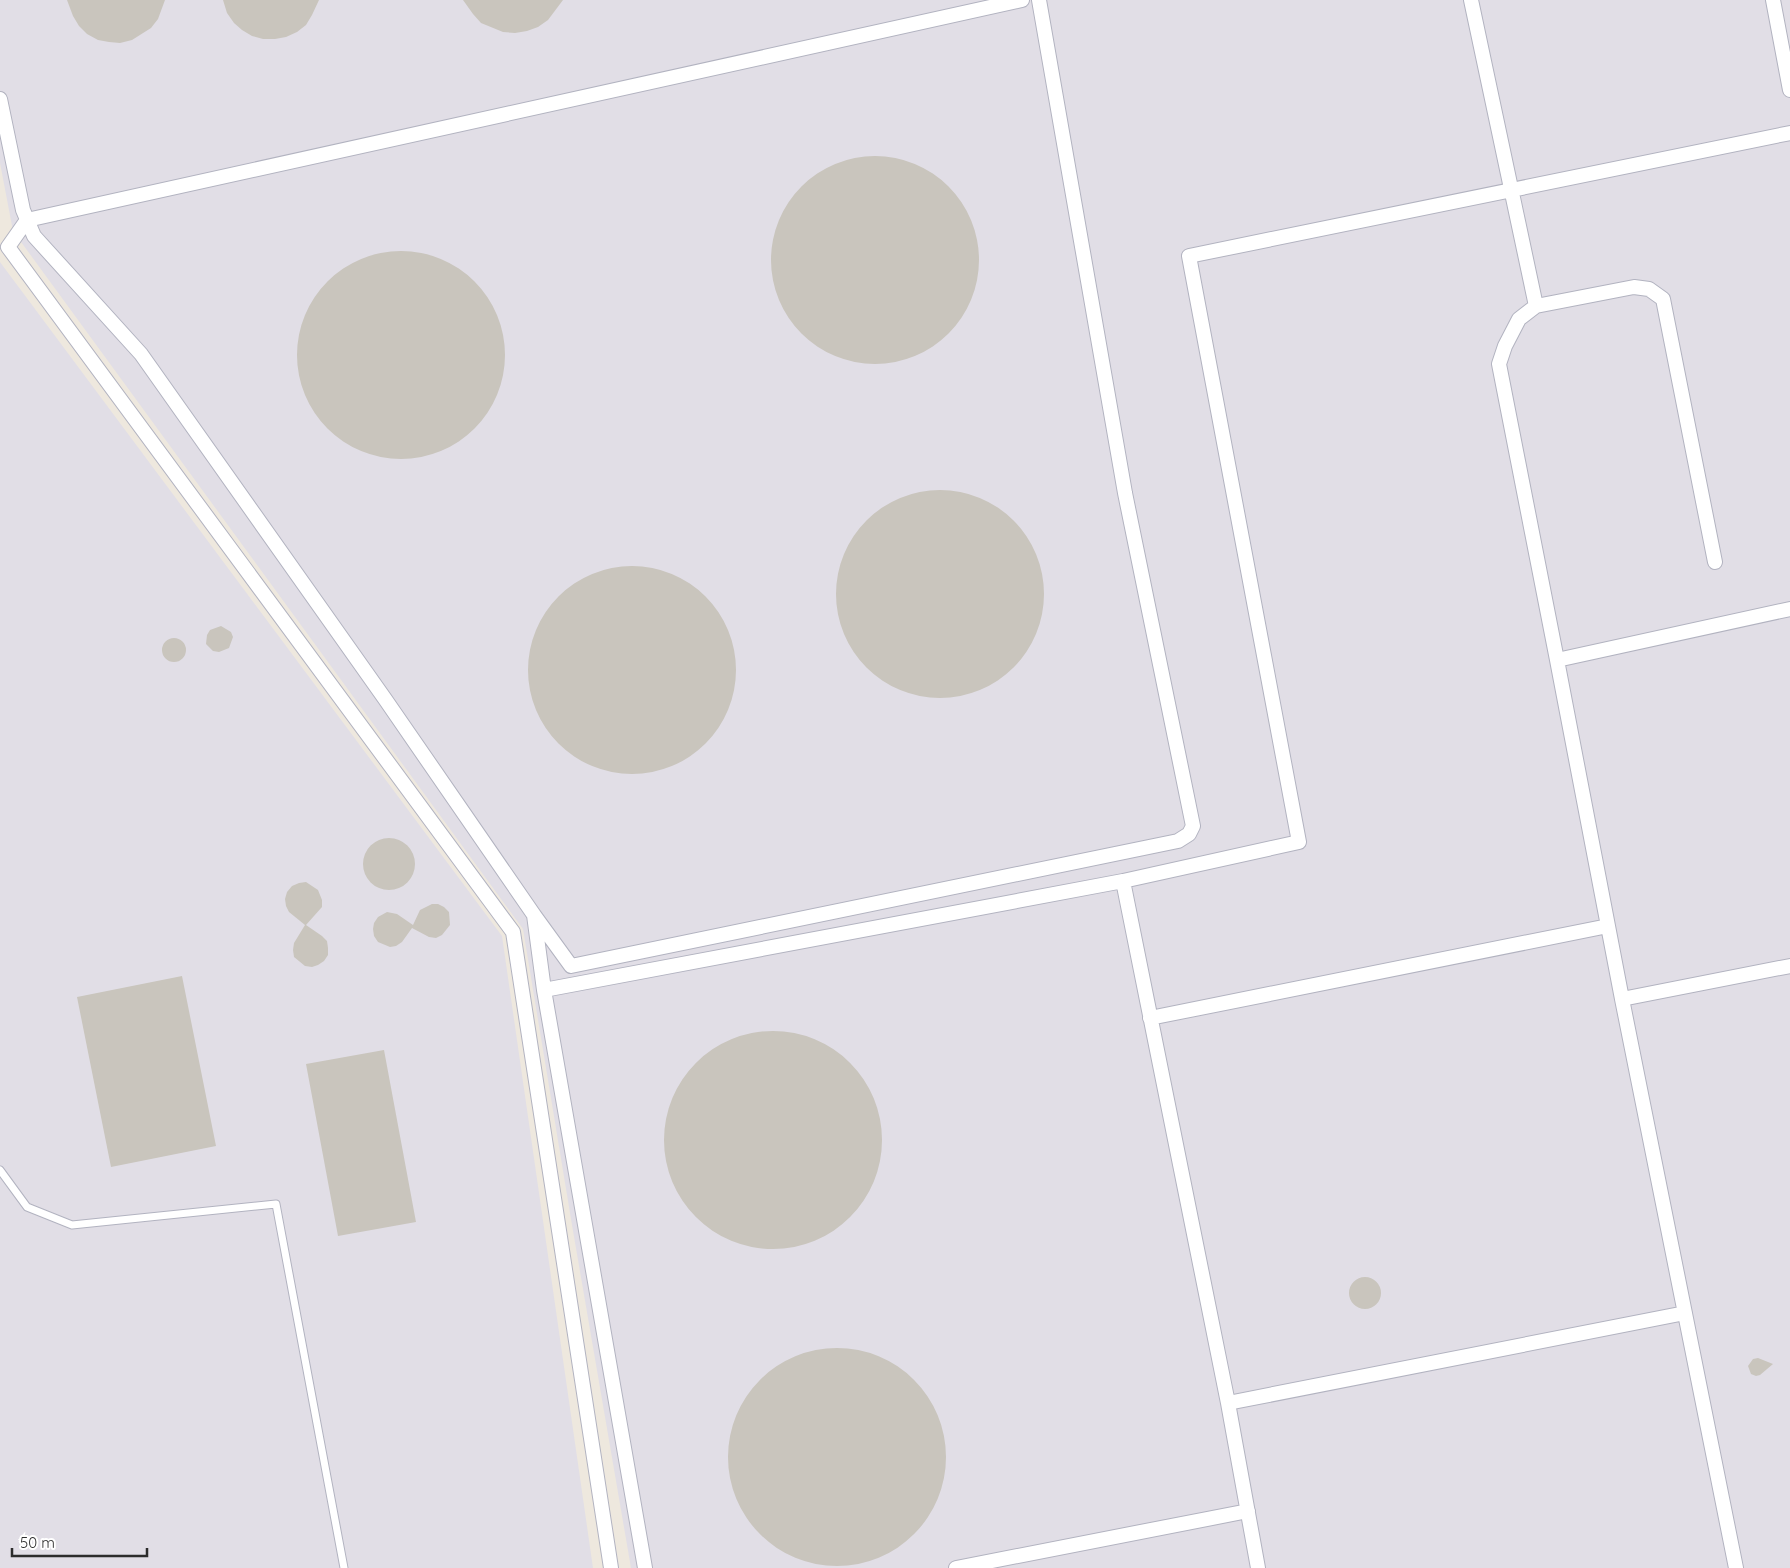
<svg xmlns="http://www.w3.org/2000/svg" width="1790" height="1568" font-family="Quicksand,sans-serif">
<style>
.industrial{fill:#e1dee6}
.building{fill:#c9c5bd}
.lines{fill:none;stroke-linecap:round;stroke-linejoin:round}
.service-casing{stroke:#b2b3c0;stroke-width:9}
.minor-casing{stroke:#b2b3c0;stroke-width:16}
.service{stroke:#fff;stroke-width:7}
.minor{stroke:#fff;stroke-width:14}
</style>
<rect width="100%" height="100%" fill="#eee8de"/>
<path class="industrial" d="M0,0H1790V1568H631L572,1225L523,929L13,231L0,163Z
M0,262L502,936L593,1568H0Z"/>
<path class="building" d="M67,0H165L158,19L151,28L132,40L120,43L109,42L98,40L87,34L79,26L73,16Z
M223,0H319L312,15L306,25L297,32L286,37L275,39H263L252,36L242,30L234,23L227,13Z
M463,0H563L548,20L538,27L527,31L515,33L503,32L481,23L473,14Z
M771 260a104 104 0 1 1 208 0a104 104 0 1 1-208 0Z
M297 355a104 104 0 1 1 208 0a104 104 0 1 1-208 0Z
M836 594a104 104 0 1 1 208 0a104 104 0 1 1-208 0Z
M528 670a104 104 0 1 1 208 0a104 104 0 1 1-208 0Z
M221,626L231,632L233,637L229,648L219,652L213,651L206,644L207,635L210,630Z
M162 650a12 12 0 1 1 24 0a12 12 0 1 1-24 0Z
M363 864a26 26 0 1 1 52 0a26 26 0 1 1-52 0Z
M306,882L318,890L322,900V907L306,925L322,936L327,941L328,948V955L324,961L318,965L312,967L305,966L294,957L293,950L294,943L305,925L289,912L286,906L285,899L287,892L292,886L299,883Z
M432,904H438L444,907L449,912L450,925L442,935L436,938L429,937L412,928L402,942L396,946L390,947L378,942L374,936L373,929L374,923L378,917L387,912L397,914L413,925L420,910Z
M182,976L216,1146L111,1167L77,997Z
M664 1140a109 109 0 1 1 218 0a109 109 0 1 1-218 0Z
M384,1050L416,1222L338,1236L306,1064Z
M1349 1293a16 16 0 1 1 32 0a16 16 0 1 1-32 0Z
M728 1457a109 109 0 1 1 218 0a109 109 0 1 1-218 0Z
M1758,1358L1773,1364L1760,1375L1756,1376L1751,1374L1748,1366L1753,1359Z"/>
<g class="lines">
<defs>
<path id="service" d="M0,1170L27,1207L72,1225L276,1204L344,1568"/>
<path id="minor" d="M1471,0L1536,306
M1773,0L1790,90
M0,99L23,210L34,236L141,354L385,699L534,915L544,990
M1557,660L1499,364L1505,346L1519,319L1536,306L1634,287L1649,289L1663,299L1715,562
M1123,881L1299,842L1189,256L1790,133
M534,915L571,966L1178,841L1189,834L1193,826L1125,493L1039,0
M1622,999L1557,660L1790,609
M1150,1018L1608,926
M611,1568L513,932L8,247L27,220L1022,0
M645,1568L544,990L1123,881L1228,1403
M956,1568L1248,1511
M1258,1568L1228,1403L1685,1313
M1736,1568L1622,999L1790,966"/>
</defs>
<use href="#service" class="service-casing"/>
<use href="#minor" class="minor-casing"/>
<use href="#service" class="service"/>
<use href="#minor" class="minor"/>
</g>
<path d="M12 1548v8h135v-8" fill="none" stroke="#2c2c2c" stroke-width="2.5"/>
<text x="20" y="1548" font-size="15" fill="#2c2c2c" stroke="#ffffff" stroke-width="4" paint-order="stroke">50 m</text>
</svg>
